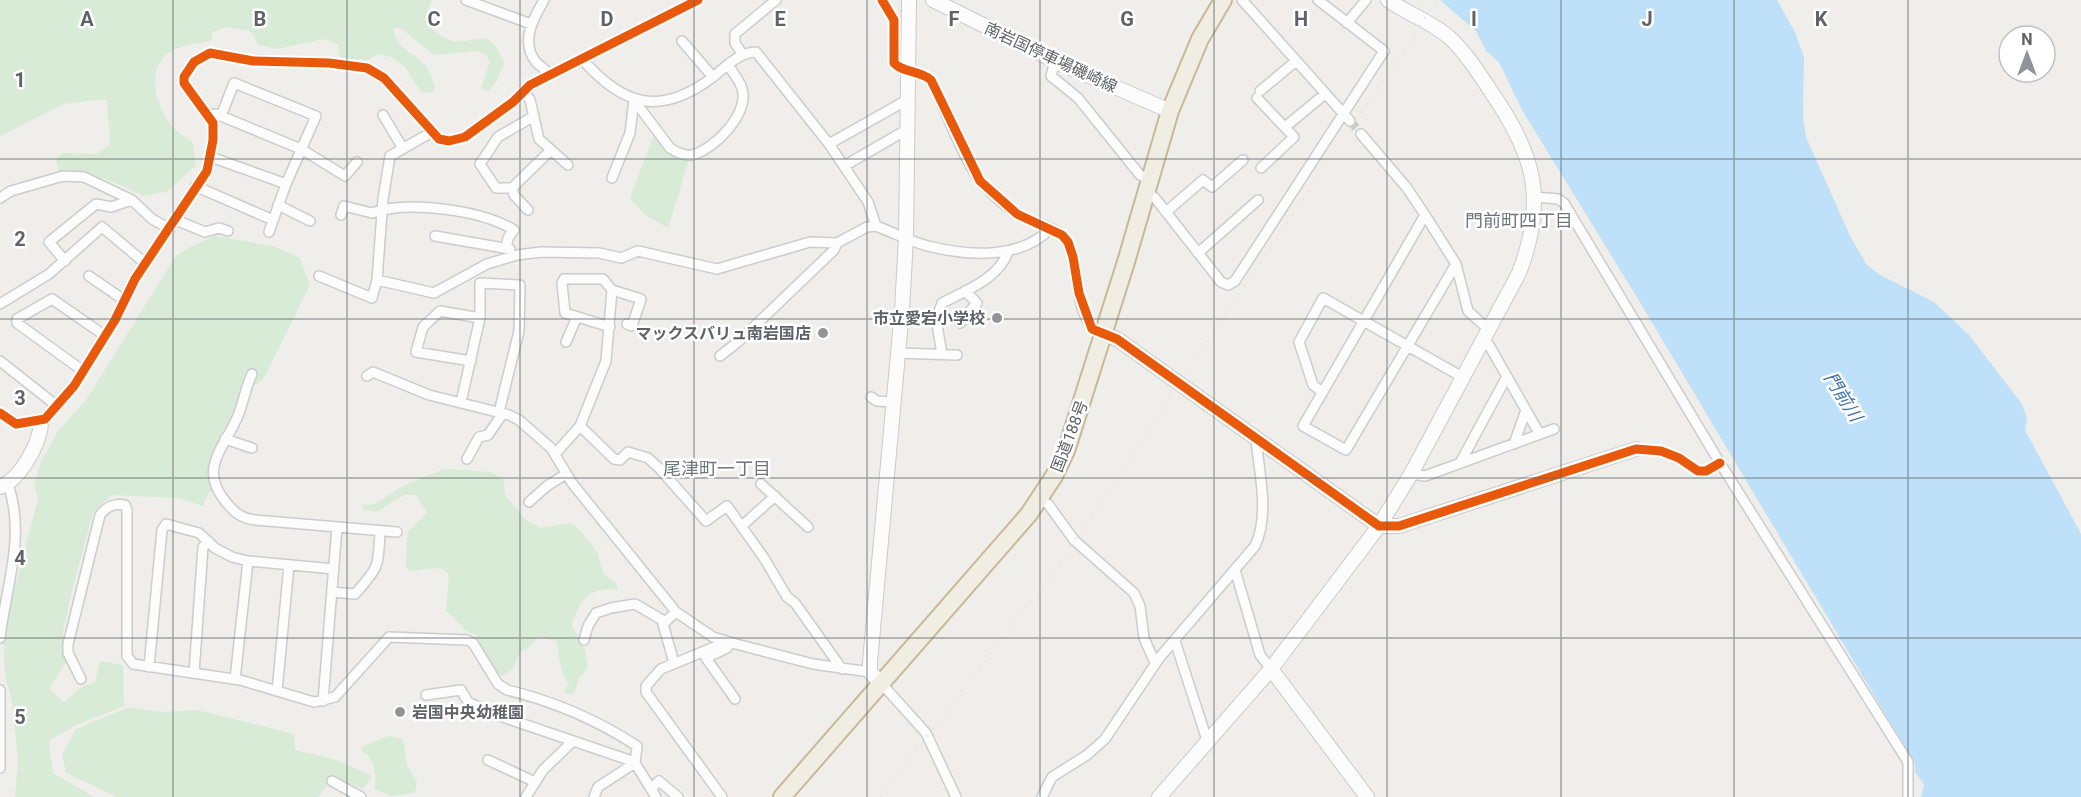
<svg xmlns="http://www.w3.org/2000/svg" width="2081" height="797" font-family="Roboto,'Noto Sans JP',sans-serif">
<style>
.green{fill:#d8ebd6}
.water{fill:#bfe0f9}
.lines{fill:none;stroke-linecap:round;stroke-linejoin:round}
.street-tunnel{stroke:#cbcbca;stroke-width:9;stroke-dasharray:9 4.5;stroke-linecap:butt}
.street-casing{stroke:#cbcccc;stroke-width:12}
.secondary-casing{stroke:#cacacb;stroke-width:16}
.highway-casing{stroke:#c8b996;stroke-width:20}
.street{stroke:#fdfcfc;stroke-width:9}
.secondary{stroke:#fdfcfc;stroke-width:14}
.highway{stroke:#f0ede3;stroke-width:16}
.rail{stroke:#e4e4e4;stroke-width:2;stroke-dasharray:1.5 8;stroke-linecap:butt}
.cycleway-casing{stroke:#fff;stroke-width:13}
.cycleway{stroke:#e8590c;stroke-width:9}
.grid{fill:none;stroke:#5f6368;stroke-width:1.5;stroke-opacity:0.55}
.poi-dot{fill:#919496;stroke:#fff;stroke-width:2}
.labels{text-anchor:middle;stroke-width:5;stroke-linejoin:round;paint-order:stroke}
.street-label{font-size:16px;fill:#5f6368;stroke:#fff}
.poi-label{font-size:16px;font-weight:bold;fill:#5f6368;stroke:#fff;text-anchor:end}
.neighbourhood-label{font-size:18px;fill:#70757a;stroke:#fff}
.water-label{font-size:18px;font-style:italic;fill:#4174aa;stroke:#fff}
.grid-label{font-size:20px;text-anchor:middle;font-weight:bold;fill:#5f6368;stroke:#fff;stroke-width:5;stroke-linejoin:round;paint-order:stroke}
</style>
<rect width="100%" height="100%" fill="#efeeea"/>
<path class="green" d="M0,0H431L428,10L433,30C438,33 444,38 449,40C475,48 486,20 504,62L497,81L488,91L481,88L490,62L486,55L478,51L434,55L399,27L393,29C395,46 413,54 424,64C429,69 432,79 435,86L432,93L421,92L405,67L391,57L378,54L368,60L340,58L338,44L323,39L277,49L259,45L250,31L227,27L213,32L211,41C196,43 175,46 164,57C146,75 158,108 171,125C176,132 186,137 193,143L196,165L168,191L144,196L104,178L73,171L59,172L56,160L62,153L96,154L110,145L107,99L63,104L0,136Z
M655,132L689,159L668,228L645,215L630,198Z
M215,236L273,246L300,258L310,285L264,378L239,397L211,463L215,488L208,494L203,506L178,498L111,495L93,512L72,591L63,631L67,661L49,689L64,702L80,688L95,682L100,661L123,665L124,706L76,725L49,741L53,773L94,797H15L18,760L12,701L5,677L3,634L38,499L34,486L40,464L58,431L86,400L176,256L192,246Z
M444,469L491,472L504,480L505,495L526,520L540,528L569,523L578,528L597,552L603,573L617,584L618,590C590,586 578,601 572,626L585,650L588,668L579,678L574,694L563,693L569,684L562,673L556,641L538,637L529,648L521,651L513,669L503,676L495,672L476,635L465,630L446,611L449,574L440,568L409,571L406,567L407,533L427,512L416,495H404L377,512L364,510L362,505L375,504L403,486Z
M129,707L160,712L197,710L294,734L295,750L337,760L372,776L363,789L333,776L318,797H117L66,773L62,754L76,729Z
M389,736L403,739L407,766L417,781L415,793L391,796L374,789C377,775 375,767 368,755L363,753L361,747Z"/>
<path class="water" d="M1440,0H1777L1795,32L1804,57L1803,118L1806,137L1851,238L1867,265L1880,275L1934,302L1969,335L2022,404L2027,418L2025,430L2081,534V797H1921L1924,784L1915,772V764L1641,304L1522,110L1499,62L1486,51L1476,31Z"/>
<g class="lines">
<path class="street-tunnel" d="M1350,121L1361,134"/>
<defs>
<path id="street" d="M466,0L531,24
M544,0C533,19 520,42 536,62C540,67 546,68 549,75
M882,0L894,20V63C903,73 920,70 931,80C943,105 966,165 982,183C992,194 1004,206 1017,214C1032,223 1059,226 1068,243C1082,270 1071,320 1103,334
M1242,0L1350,121
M1347,23L1366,0
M682,41L713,77
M743,55L735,43V34L776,0
M582,59C623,106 660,117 713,77C725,67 740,52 756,52L829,144L868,202L876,226
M1055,61L1051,76L1078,98L1140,175L1150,180
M524,91L530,100L539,139L568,165
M1260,91L1296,61
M1257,98L1294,137L1261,168
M206,115L216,114L301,149L345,176L357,162
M383,115L402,147
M221,116L234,83L316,116L286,184L269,232
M534,116L498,137L480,164L496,188H512L551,150
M1285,127L1325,94
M1361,134L1407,188L1425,215L1456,264L1468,311L1488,329
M829,144L907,100
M211,157L286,184
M844,166L901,133H907
M612,178L630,133L634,100L670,148C676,152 684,156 692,155C714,150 750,113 742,89C740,80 732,72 728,65
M195,186L273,220
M512,188L514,195L528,210
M1146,192L1155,198L1221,282L1228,285L1235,281L1384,51L1318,0
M1536,197L1558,199L1564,203L1720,463L1908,762V797
M0,198L11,191L63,176L84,177L132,200L152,219L170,229
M278,205L310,221
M1166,212L1203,180L1212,187L1243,160
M341,215L344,206L372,213C408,200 481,210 514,230L508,238L506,248
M1425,215L1303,426L1346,450L1456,264
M176,220L205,232L219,228L228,231
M435,236L510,249
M1198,253L1258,200
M65,261L49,242L96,204L111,207L132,200
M89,276L124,300
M319,276L372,298L377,280L383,199L390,156L432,132
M377,280L434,293L487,264L517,255L541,252L599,253L621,258L638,251L717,269L810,242L837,243L867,227L876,226C895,233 913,243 932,247C970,256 1021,259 1050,229
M0,304L49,274L102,227L146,264
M960,323L977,303L965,291
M610,327L565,313L562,283L564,279H603L612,290
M566,342L577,317
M1482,342L1489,345L1539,433
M898,353L957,355
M942,354L936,319L942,303C967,290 998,279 1008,252
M720,356L739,341L834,250L837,243
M0,361L57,406
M471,361L416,352L423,327L440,311L480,318
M83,371L17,323V319L52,299L104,335
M252,374C246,387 244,399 239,413C227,446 197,466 225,501C234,512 240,518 255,520L397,532
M367,376L373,372L429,395L509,415L519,420L551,448L572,483L676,612L713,637L736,644L813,664L870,672
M1322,392L1313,385L1299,342L1323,298L1464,378
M871,397L877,401L893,402
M461,402L480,318V283L520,285L519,331L499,412
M0,413L16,424L45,419L74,386L115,320L135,279L207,171L213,140V123L184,83V77L194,62L210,53L253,61L329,63L367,68L384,78L439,139L449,141L465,137L513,102L530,85L698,0
M580,426L614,459L620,460L628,452L648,458L658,467L706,521L727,506L764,558L787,597L795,603L842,669
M225,439L252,448
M1514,444L1526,410
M1636,449L1661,451L1679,458L1698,471H1706L1720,463
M555,454L580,426L606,361L612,290L641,299L632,326L627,324
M467,459L479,437L488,435L503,413
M1460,463L1505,380L1508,378
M1411,474L1425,476L1554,429
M761,484L808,527
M1039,500L1048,504L1074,540L1134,593L1140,606L1144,638L1155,663
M529,502L547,486L566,474
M742,526L775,496
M1235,570L1260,655L1271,669
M332,592L355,594C380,566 378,567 380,531
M0,638C6,585 26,537 8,484
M584,640L588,626L596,613L611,608L635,604L664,621
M721,640L717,646L661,669L646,686V692L722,797
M1175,641L1207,740
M730,643L727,648L706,658L735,699
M674,663L663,624L676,612
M149,667L162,530L166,524L199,533L215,548L232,557L248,561L334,569
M194,673L203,547L208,541
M81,679L68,653V644L100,515C107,506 114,503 125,505L127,510V656L133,664L240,680L314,702L335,697L389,637L467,640L473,643L498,684L507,690C553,701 597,720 637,746L635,763L598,787L594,797
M235,679L248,561
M881,683L926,733L956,797
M0,690V768
M277,691L289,565
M426,695L461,690L468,702L491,713L629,760L635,763L656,797
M323,701L337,527
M488,760L535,782
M332,781L361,797
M651,789L659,781L678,797
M526,797L543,770L573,741
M1042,797L1052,777L1087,755L1105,739L1160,657L1255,546C1270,514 1259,473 1256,439"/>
<path id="secondary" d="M933,0L1055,61L1170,111
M1103,334L1117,339L1379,526H1399L1636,449
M0,487C20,480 41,442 41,421
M1271,669L1367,797
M881,683L870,672V662L902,310L906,238L909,0
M1159,797L1271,669L1379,526L1411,474L1519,273C1547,200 1535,156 1492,93C1480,75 1467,54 1450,38C1432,22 1408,14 1388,0"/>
<path id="highway" d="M782,797L1029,514L1054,476L1066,451L1126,262L1170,111L1200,39L1223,0"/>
</defs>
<use href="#street" class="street-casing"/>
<use href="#secondary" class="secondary-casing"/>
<use href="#highway" class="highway-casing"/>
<use href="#street" class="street"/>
<use href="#secondary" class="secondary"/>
<use href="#highway" class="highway"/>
<path class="rail" d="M881,797L1049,578L1437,0"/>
<defs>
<path id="cycleway" d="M882,0L894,20V63C903,73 920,70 931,80L980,181L1017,214L1062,235L1068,242L1073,257L1079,293L1092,329L1117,339L1379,526H1399L1636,449L1661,451L1679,458L1698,471H1706L1720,463
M0,413L16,424L45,419L74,386L115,320L135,279L207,171L213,140V123L184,83V77L194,62L210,53L253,61L329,63L367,68L384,78L439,139L449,141L465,137L513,102L530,85L698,0"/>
</defs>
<use href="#cycleway" class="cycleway-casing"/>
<use href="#cycleway" class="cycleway"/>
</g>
<path class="grid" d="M173,0V797M347,0V797M520,0V797M694,0V797M867,0V797M1040,0V797M1214,0V797M1387,0V797M1561,0V797M1734,0V797M1908,0V797M0,159H2081M0,319H2081M0,478H2081M0,638H2081"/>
<g class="poi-dot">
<circle cx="997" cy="318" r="6"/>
<circle cx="823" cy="333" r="6"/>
<circle cx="400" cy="712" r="6"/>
</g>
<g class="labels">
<g class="street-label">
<text transform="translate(1051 57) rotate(25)" y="6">南岩国停車場磯崎線</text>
<text transform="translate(1069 436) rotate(-69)" y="6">国道188号</text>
</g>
<g class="poi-label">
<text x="985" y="324">市立愛宕小学校</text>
<text x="811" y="339">マックスバリュ南岩国店</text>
<text x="412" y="718" text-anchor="start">岩国中央幼稚園</text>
</g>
<g class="neighbourhood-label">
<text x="1519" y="227">門前町四丁目</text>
<text x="717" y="475">尾津町一丁目</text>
</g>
<g class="water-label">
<text transform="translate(1843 397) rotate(58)" y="6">門前川</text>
</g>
</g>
<g class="grid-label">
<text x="87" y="26">A</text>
<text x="260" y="26">B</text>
<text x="434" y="26">C</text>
<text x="607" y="26">D</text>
<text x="780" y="26">E</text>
<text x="954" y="26">F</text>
<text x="1127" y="26">G</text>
<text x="1301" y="26">H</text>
<text x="1474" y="26">I</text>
<text x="1647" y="26">J</text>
<text x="1821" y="26">K</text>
<text x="20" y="87">1</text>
<text x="20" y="246">2</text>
<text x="20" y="405">3</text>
<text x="20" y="565">4</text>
<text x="20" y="724">5</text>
</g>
<g transform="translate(2027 54)"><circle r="28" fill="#ffffff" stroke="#bfc1c3" stroke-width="1.5"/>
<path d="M0-4.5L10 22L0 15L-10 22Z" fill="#919496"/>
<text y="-9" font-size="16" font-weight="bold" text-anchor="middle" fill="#5f6368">N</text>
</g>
</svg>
